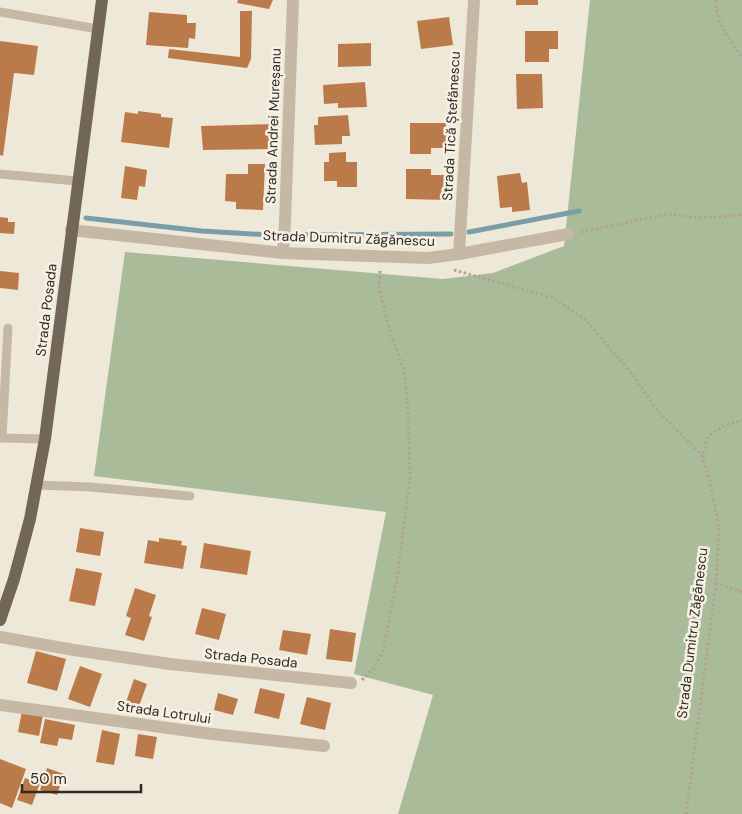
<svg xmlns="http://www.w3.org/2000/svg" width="742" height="814" font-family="'DM Sans',sans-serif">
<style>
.green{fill:#aabb9a}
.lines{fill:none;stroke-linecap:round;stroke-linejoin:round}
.stream{stroke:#7a9ea8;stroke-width:5}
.building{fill:#bb7a49}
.path{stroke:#b0a490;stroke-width:3;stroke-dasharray:2.5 2.5;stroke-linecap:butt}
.lane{stroke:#c5b9a5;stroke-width:9}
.street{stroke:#c5b9a5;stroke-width:12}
.primary{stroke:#726658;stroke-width:12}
.labels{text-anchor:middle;stroke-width:5;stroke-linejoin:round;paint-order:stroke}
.street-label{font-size:14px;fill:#312b26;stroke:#f7f1e4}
</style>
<rect width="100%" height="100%" fill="#eee8d8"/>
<path class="green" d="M590,0H742V814H398L433,695L354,674L386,512L94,476L125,252L443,279L493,273L564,246Z"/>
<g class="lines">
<path class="stream" d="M86,218L202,231L270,235
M469,232L579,211
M298,235L451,234"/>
</g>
<path class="building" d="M238,0H273L269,9L237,3Z
M516,0H538V5H516Z
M240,11H252L251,59L247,68L168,58L169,49L240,57Z
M149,12L187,15V23H196L195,39L189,38L188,48L146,45Z
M449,17L453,45L421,49L417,21Z
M525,31H558V49H549V62H525Z
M0,41L38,46L34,75L14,73L3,156L0,155Z
M371,43V66L338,67V44Z
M516,74H542L543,108L517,109Z
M365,82L367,107L338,108V103L324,104L323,85Z
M138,111L161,114V117L173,118L169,148L121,142L125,112L138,114Z
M348,115L350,136H342V144L315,145L314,125H318V117Z
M410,123H446V148H431V154H410Z
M278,124L279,149L203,150L201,126Z
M346,152V162H357V187H337V181H324V162H329V153Z
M248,164H265L263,210L236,209V202L225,201L226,174H248Z
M125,166L147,170L145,187L139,186L137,200L121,198Z
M406,169H431V175H449L448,200L406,199Z
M520,173L522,183L527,182L530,210L512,212V207L500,208L497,176Z
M0,217L8,218V222H15L14,234L0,233Z
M0,271L19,273L18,290L0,288Z
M80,528L104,532L100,556L76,552Z
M159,538L182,541L181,545L187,546L183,569L144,563L148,540L159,542Z
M204,543L251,551L247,575L200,568Z
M76,568L102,573L95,606L69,601Z
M135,588L156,595L149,616L152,617L144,641L125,635L131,618L126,616Z
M202,608L226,614L219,640L195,634Z
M330,629L356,633L352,662L326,659Z
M283,630L311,634L307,655L279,650Z
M36,651L66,659L57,691L27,683Z
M80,666L102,674L90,707L68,699Z
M134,679L147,684L139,706L126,702Z
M260,688L285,694L279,719L254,713Z
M218,693L238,699L233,715L214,710Z
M307,697L331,703L325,730L300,724Z
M22,711L43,715L39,736L18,732Z
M45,719L75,725L72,740L59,738L57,746L40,743Z
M102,730L120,734L114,765L96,762Z
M138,734L157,737L153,759L135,756Z
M0,759L26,769L12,808L0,803Z
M47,768L64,774L57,795L40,790Z
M25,778L40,783L32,805L17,800Z"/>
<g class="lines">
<path class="path" d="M716,0C715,22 730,40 742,57
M581,232L669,214L699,218L742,215
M454,270L553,298L586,320L632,374L659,412L702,456
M716,583L742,592
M362,680L374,668L383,651L397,579L410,477L408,410L404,371L389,329L379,287L380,270
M686,814L716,583L719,528L709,477L702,456L708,436L724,426L742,420"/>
<path class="lane" d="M0,12L98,29
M0,174L77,181
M0,438L45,439
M2,438L8,328
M37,485L90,487L190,496"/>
<path class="street" d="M71,230L283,253L428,258L459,254L568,234
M283,253L285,222L293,0
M459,254L474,0
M0,637L74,650L170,664L351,683
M0,705L212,734L324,746"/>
<path class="primary" d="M0,620L14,579L30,519L45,439L102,0"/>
</g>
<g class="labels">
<g class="street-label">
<text transform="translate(273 126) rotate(-88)" y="5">Strada Andrei Mureșanu</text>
<text transform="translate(451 126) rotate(-87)" y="5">Strada Tică Ștefănescu</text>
<text transform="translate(349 238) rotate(2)" y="5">Strada Dumitru Zăgănescu</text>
<text transform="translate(46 310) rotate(-83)" y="5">Strada Posada</text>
<text transform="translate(692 633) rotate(-83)" y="5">Strada Dumitru Zăgănescu</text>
<text transform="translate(251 658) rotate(6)" y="5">Strada Posada</text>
<text transform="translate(164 712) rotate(8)" y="5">Strada Lotrului</text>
</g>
</g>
<path d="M22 784v8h119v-8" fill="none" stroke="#312b26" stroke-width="2.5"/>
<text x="30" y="784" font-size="15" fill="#312b26" stroke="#f7f1e4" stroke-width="4" paint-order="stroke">50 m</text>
</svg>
